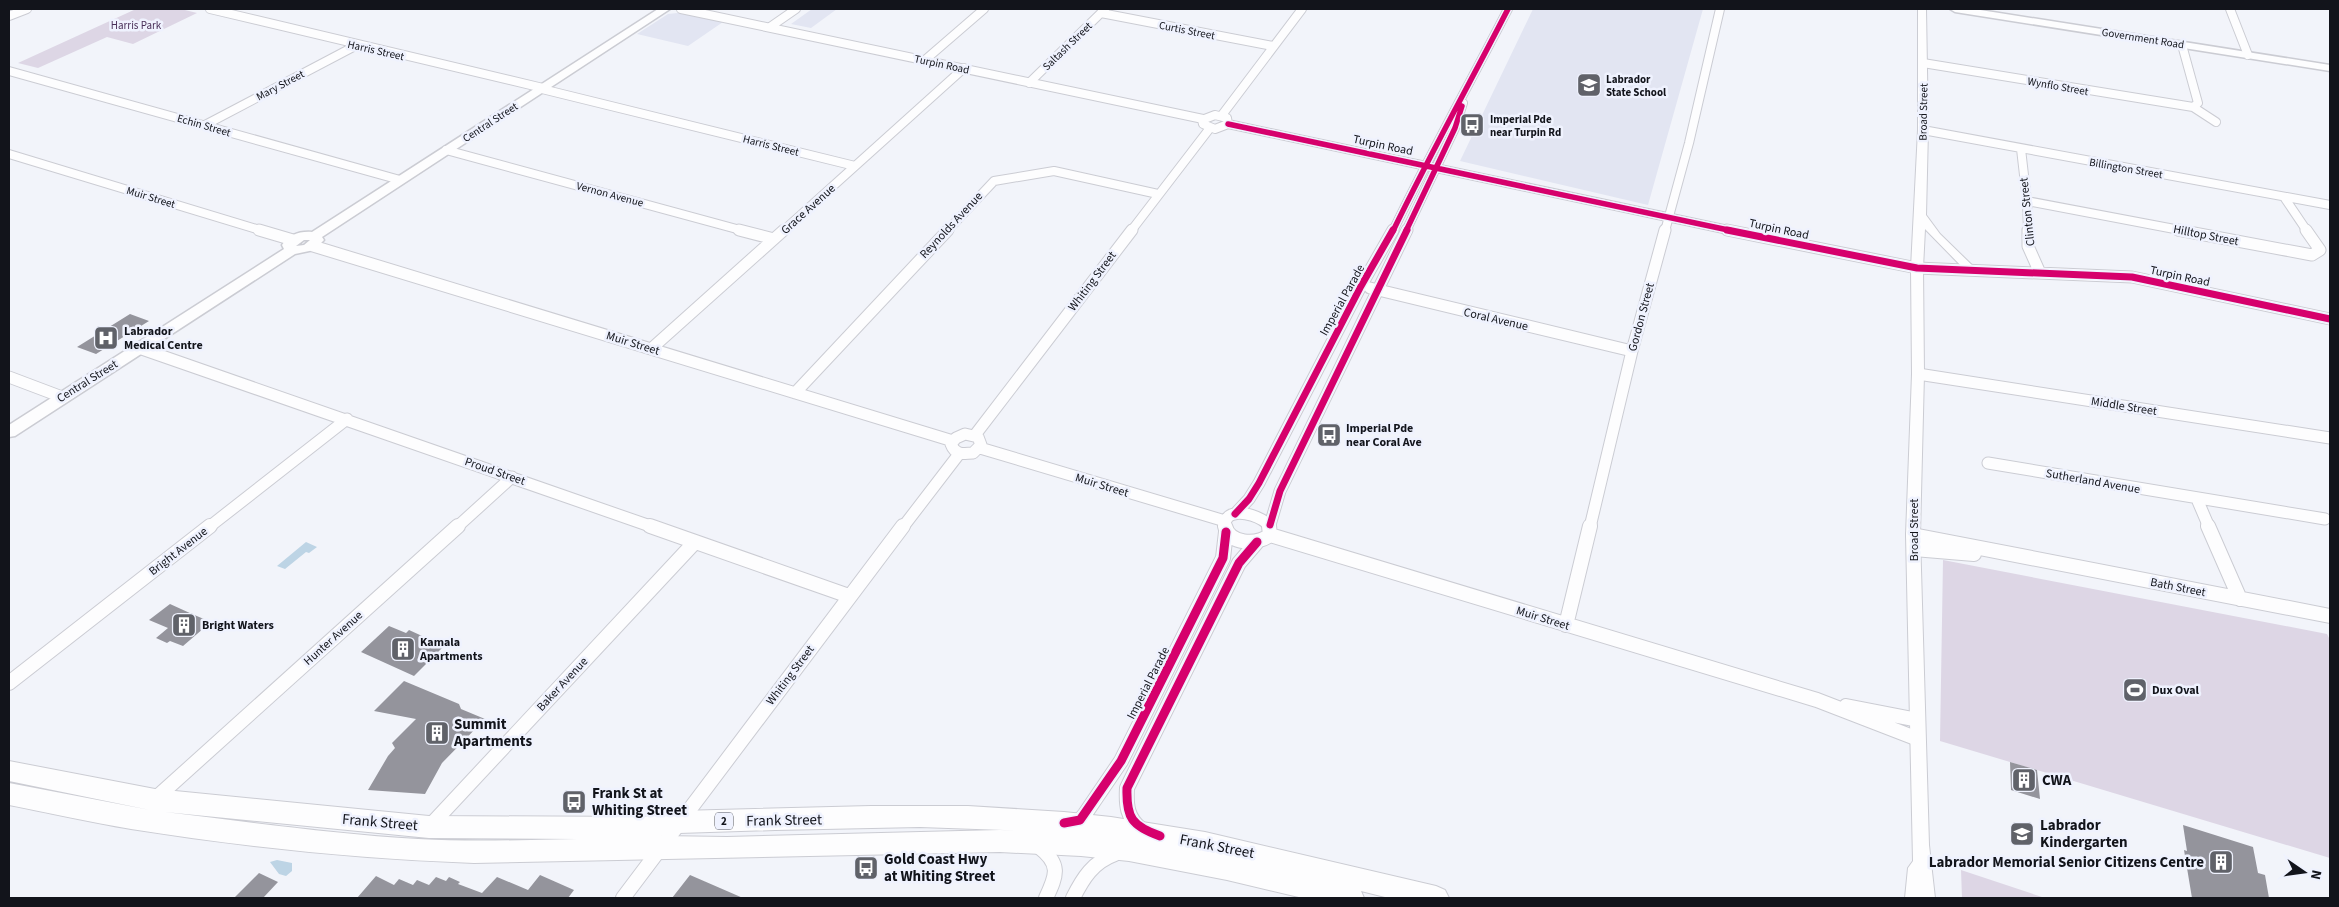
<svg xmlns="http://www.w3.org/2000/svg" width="2339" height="907" font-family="'Source Sans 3',sans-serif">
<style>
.built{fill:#e2e5f2}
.green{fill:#ddd6e5}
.water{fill:#bdd4e5}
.building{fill:#94949c}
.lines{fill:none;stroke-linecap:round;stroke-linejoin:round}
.minor-far2-casing{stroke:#cbccd3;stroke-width:10}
.minor-far1-casing{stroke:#cbccd3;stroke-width:13}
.minor-casing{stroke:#cbccd3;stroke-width:16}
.tertiary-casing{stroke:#cbccd3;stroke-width:2}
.secondary-casing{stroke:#cbccd3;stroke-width:3}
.trunk-casing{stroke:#cbccd3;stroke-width:2}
.minor-far2{stroke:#fdfdfe;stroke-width:8}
.minor-far1{stroke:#fdfdfe;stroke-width:11}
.minor{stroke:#fdfdfe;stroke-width:14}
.tertiary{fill:#fdfdfe;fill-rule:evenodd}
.secondary{fill:#fdfdfe;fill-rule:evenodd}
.trunk{fill:#fdfdfe;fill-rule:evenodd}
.cycleway-far2-casing{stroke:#eff2fe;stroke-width:8}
.cycleway-far1-casing{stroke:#eff2fe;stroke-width:10}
.cycleway-casing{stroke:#eff2fe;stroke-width:12}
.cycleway-far2{stroke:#d6006c;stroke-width:5.5}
.cycleway-far1{stroke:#d6006c;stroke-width:7}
.cycleway{stroke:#d6006c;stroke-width:9}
.labels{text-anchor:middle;stroke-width:5;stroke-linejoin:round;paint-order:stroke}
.far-park-label{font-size:11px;fill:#492f58;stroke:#eff2fe}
.far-street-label{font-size:11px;fill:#12141b;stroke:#eff2fe}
.far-poi-label{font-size:11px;font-weight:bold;fill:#12141b;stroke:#eff2fe;text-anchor:start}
.shield{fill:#eff2fe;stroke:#54575f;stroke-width:1}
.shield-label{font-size:11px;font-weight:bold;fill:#12141b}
.street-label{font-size:12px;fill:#12141b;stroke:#eff2fe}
.poi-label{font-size:12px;font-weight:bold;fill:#12141b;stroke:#eff2fe;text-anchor:start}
.near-poi-label{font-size:15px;font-weight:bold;fill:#12141b;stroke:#eff2fe;text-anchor:start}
.near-street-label{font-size:15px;fill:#12141b;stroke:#eff2fe}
</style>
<rect width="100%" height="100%" fill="#f2f4fa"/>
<path class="built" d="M812,9H837L811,28L791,24Z
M1533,9H1703L1648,205L1460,161Z
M677,13L723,22L688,46L637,34L668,14Z"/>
<path class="green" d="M136,9H181L197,13L133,44L107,37L38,68L18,63Z
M1943,560L2327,634L2330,640V858L1940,741Z
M1961,870L2045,898H1962Z"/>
<path class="water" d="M306,542L317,547L309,553L306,552L285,569L277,566Z
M277,860L292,863V871L286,876L279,874L270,862Z"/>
<path class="building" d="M130,314L149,321L96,354L77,347Z
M170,604L192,614L211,622L183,646L170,641L167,643L156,638L168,628L149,620Z
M389,626L406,633L409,630L444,646L414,676L361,652Z
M404,681L459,704L461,709L485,719L442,763L425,794L368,790L388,756L395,748L392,743L416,719L374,711Z
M2010,762L2037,770L2040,799L2011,790Z
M2183,825L2253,847L2258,873L2265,875L2269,898H2192L2184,850L2187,851Z
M259,873L278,882L263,898H234Z
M540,875L574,890L568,898H357L376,876L394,885L399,879L413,885L417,880L429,885L436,877L446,881L449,877L460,882L458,884L482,893L497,877L528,890Z
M690,875L743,898H672Z"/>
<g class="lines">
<defs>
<path id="minor-far2" d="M210,9L543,88
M681,9L1203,119
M2230,9L2248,55
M1101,13L1273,46
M9,16L27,9
M770,27L796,9
M2182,45L2198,103L2193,107
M925,60L984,9
M1923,63L2193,107
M9,71L400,180
M1029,83L1105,9
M542,89L855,166
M2193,107L2216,122
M1215,115L1227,118L1228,124L1215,129L1203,124L1202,120Z
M1222,115L1302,9
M1228,124L1733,231
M205,125L357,45
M1923,130L2330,205
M2021,149L2027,201L2028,231
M446,150L744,231
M9,154L263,231
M2284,197L2307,231
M2027,201L2185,231
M783,231L964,68
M947,231L994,181L1054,171L1158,194
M1131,231L1210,128
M1393,231C1429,156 1470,83 1508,9
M1406,231L1455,128L1463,103
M1665,231L1689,143L1720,9"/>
<path id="minor-far1" d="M259,230L293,240
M739,230L774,239
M1727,230L1917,268L2132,277L2330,319
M2028,230V246L2040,273
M2178,230L2312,255L2320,250L2306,230
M313,246L953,441
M1370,288L1632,351
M139,348L653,527
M651,349L784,230
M1918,374L2330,438
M9,377L62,397
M795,393L948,230
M965,434L978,437L981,445L973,453C963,454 955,455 951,444L956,438Z
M975,435L1132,230
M980,448L1225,521
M1988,463L2325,519
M2197,499L2209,527
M1235,514L1249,499L1259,483L1361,286L1393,230
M1270,525L1280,491L1407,230
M209,527L347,419
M457,527L512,477
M903,527L959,454
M1225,527V521C1227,519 1228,516 1231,515C1242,510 1263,517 1270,527
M1590,527L1632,351L1665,230"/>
<path id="minor" d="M650,526L849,596
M1225,526C1229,545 1257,545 1270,535L1269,526
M2208,526L2240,599
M1270,535L1817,700L1918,739
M1913,535L2330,616
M1914,549L1974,554
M1566,625L1590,526
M9,683L210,526
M1846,706L1918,720
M155,799L458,526
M1073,821L1080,820L1085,814L1121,761L1223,558L1226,532
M429,827L695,542
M1141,829C1127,818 1126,805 1127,788L1239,563L1257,542
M1039,847C1061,864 1057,875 1046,898
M623,898L903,526
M1073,898C1083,878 1093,862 1115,854"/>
<path id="tertiary" d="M1918,9H1926L1928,130L1926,215L1940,234L1978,271L1972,275L1968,273L1925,229L1923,268L1924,374L1920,535L1929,845L1935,898H1905L1908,868L1913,861L1906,535L1912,374L1911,268L1918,130Z"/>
<path id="secondary" d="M658,9H670L322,237L324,240L314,250L295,254L15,436L9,437V425L284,249L282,245C289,235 299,231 312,232ZM304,240H310L304,245L296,246Z
M1950,9H1974L2330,65V71L1955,12Z"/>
<path id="trunk" d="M9,761L155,789L429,816L642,817L679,811L871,806H968L1064,812L1111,817L1205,832L1436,886L1445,890L1449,898H1389L1361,891L1364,898H1303L1227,880L1129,861L1081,856L1000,852L474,863C360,859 244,847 131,829C90,822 50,813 9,805V783L150,810L9,781ZM165,812L429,838L578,839C524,840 471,842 418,839C334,834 249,822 165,812ZM920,827L1032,831L1000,830L727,837L661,836L679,833L775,830Z"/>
</defs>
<use href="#minor-far2" class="minor-far2-casing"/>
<use href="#minor-far1" class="minor-far1-casing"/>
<use href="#minor" class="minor-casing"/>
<use href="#tertiary" class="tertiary-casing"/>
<use href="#secondary" class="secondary-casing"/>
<use href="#trunk" class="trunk-casing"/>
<use href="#minor-far2" class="minor-far2"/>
<use href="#minor-far1" class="minor-far1"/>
<use href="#minor" class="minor"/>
<use href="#tertiary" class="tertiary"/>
<use href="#secondary" class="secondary"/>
<use href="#trunk" class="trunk"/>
<defs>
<path id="cycleway-far2" d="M1228,124L1733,231
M1393,231C1429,156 1470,83 1508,9
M1406,231L1455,128L1462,106"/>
<path id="cycleway-far1" d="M1727,230L1917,268L2132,277L2330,319
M1235,514L1249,499L1259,483L1361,286L1393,230
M1270,525L1280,491L1407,230"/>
<path id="cycleway" d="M1064,823L1080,820L1121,761L1223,558L1226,532
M1160,836C1132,826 1126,818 1127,788L1239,563L1257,542"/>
</defs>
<use href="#cycleway-far2" class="cycleway-far2-casing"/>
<use href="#cycleway-far1" class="cycleway-far1-casing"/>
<use href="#cycleway" class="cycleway-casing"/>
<use href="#cycleway-far2" class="cycleway-far2"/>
<use href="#cycleway-far1" class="cycleway-far1"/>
<use href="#cycleway" class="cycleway"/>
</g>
<defs>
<symbol id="school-square" viewBox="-11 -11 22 22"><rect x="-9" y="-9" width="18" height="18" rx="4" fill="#606269" stroke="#eff2fe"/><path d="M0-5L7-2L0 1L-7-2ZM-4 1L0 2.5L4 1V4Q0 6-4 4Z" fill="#fff"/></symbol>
<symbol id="bus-square" viewBox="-11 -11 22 22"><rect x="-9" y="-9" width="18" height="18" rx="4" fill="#606269" stroke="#eff2fe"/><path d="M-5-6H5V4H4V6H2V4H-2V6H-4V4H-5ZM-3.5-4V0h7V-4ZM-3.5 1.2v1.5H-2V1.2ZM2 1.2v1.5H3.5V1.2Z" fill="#fff"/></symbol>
<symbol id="hospital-square" viewBox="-11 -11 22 22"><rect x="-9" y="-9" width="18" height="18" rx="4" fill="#606269" stroke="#eff2fe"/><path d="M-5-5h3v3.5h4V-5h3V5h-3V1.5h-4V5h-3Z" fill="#fff"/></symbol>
<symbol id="building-square" viewBox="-11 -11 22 22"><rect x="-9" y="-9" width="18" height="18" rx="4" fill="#606269" stroke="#eff2fe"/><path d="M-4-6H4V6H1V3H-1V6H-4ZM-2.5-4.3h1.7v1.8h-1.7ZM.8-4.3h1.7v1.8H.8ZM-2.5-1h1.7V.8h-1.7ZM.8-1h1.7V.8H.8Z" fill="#fff"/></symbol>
<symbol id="stadium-square" viewBox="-11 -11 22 22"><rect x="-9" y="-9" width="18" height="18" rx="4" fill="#606269" stroke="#eff2fe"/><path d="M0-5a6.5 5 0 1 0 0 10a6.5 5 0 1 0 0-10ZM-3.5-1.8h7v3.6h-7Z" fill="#fff"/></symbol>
</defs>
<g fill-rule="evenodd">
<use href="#school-square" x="1575" y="71" width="28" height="28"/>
<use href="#bus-square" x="1458" y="111" width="28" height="28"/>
<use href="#hospital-square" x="92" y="324" width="28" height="28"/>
<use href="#bus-square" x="1315" y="421" width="28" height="28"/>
<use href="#building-square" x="170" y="611" width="28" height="28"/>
<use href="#building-square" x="389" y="635" width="28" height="28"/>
<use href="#stadium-square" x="2121" y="676" width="28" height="28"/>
<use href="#building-square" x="423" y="719" width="28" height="28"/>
<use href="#building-square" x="2010" y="766" width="28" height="28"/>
<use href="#bus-square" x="560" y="788" width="28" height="28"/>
<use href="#school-square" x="2008" y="820" width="28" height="28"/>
<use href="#building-square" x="2207" y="848" width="28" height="28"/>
<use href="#bus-square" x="852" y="854" width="28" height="28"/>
</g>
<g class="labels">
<g class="far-park-label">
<text x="136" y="29">Harris Park</text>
</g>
<g class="far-street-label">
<text transform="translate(1187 30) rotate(11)" y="4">Curtis Street</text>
<text transform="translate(2143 38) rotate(9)" y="4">Government Road</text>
<text transform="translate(1067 46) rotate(-44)" y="4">Saltash Street</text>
<text transform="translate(376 50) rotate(13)" y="4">Harris Street</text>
<text transform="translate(942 64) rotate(12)" y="4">Turpin Road</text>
<text transform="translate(280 85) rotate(-28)" y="4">Mary Street</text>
<text transform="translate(2058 86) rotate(10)" y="4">Wynflo Street</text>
<text transform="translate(1923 112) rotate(-89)" y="4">Broad Street</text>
<text transform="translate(490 122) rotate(-33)" y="4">Central Street</text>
<text transform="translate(204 125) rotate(16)" y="4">Echin Street</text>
<text transform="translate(771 145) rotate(14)" y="4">Harris Street</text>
<text transform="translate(2126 168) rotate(10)" y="4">Billington Street</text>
<text transform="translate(610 194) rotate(15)" y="4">Vernon Avenue</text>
<text transform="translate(151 197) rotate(17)" y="4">Muir Street</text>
</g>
<g class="far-poi-label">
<text x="1606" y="83">Labrador<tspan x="1606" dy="13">State School</tspan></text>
<text x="1490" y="123">Imperial Pde<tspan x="1490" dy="13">near Turpin Rd</tspan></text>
</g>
<rect class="shield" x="715" y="812.5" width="18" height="17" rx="4"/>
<g class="shield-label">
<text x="724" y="825">2</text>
</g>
<g class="street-label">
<text transform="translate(1383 145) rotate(12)" y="4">Turpin Road</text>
<text transform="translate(808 209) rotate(-42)" y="4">Grace Avenue</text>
<text transform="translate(2027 212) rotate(-96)" y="4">Clinton Street</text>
<text transform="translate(951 225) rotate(-47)" y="4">Reynolds Avenue</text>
<text transform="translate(1779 229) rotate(12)" y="4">Turpin Road</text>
<text transform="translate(2206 235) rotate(11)" y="4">Hilltop Street</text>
<text transform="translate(2180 276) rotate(12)" y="4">Turpin Road</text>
<text transform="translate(1092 281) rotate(-53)" y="4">Whiting Street</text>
<text transform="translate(1342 300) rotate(-61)" y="4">Imperial Parade</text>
<text transform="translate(1641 317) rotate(-75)" y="4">Gordon Street</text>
<text transform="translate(1496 319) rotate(13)" y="4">Coral Avenue</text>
<text transform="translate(633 343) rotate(17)" y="4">Muir Street</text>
<text transform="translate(87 381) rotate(-32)" y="4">Central Street</text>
<text transform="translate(2124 406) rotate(9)" y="4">Middle Street</text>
<text transform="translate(495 471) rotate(19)" y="4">Proud Street</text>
<text transform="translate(2093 481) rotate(10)" y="4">Sutherland Avenue</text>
<text transform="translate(1102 485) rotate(17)" y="4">Muir Street</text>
<text transform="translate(1914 530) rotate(-90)" y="4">Broad Street</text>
<text transform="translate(178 551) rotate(-38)" y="4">Bright Avenue</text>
<text transform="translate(2178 587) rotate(11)" y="4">Bath Street</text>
<text transform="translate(1543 618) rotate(17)" y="4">Muir Street</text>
<text transform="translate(333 638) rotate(-42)" y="4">Hunter Avenue</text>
<text transform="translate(790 675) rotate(-53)" y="4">Whiting Street</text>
<text transform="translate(1148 683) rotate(-63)" y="4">Imperial Parade</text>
<text transform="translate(562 684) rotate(-47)" y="4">Baker Avenue</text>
</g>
<g class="poi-label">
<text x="124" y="335">Labrador<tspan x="124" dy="14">Medical Centre</tspan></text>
<text x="1346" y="432">Imperial Pde<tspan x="1346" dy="14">near Coral Ave</tspan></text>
<text x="202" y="629">Bright Waters</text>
<text x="420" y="646">Kamala<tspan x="420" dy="14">Apartments</tspan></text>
<text x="2152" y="694">Dux Oval</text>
</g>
<g class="near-poi-label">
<text x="454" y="729">Summit<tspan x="454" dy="17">Apartments</tspan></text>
<text x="2042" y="785">CWA</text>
<text x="592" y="798">Frank St at<tspan x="592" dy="17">Whiting Street</tspan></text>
<text x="2040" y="830">Labrador<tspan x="2040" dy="17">Kindergarten</tspan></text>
<text x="884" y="864">Gold Coast Hwy<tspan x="884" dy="17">at Whiting Street</tspan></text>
<text x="2204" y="867" text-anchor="end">Labrador Memorial Senior Citizens Centre</text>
</g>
<g class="near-street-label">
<text transform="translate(784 820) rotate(-1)" y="5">Frank Street</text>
<text transform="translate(380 822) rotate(5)" y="5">Frank Street</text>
<text transform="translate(1217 846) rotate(11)" y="5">Frank Street</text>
</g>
</g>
<rect width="2339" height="907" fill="none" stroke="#12141b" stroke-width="20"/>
<g transform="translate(2304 872) rotate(103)" stroke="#eff2fe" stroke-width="4" paint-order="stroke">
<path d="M0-4L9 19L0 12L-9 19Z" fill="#12141b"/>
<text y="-8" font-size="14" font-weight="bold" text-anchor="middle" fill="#12141b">N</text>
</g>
</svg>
